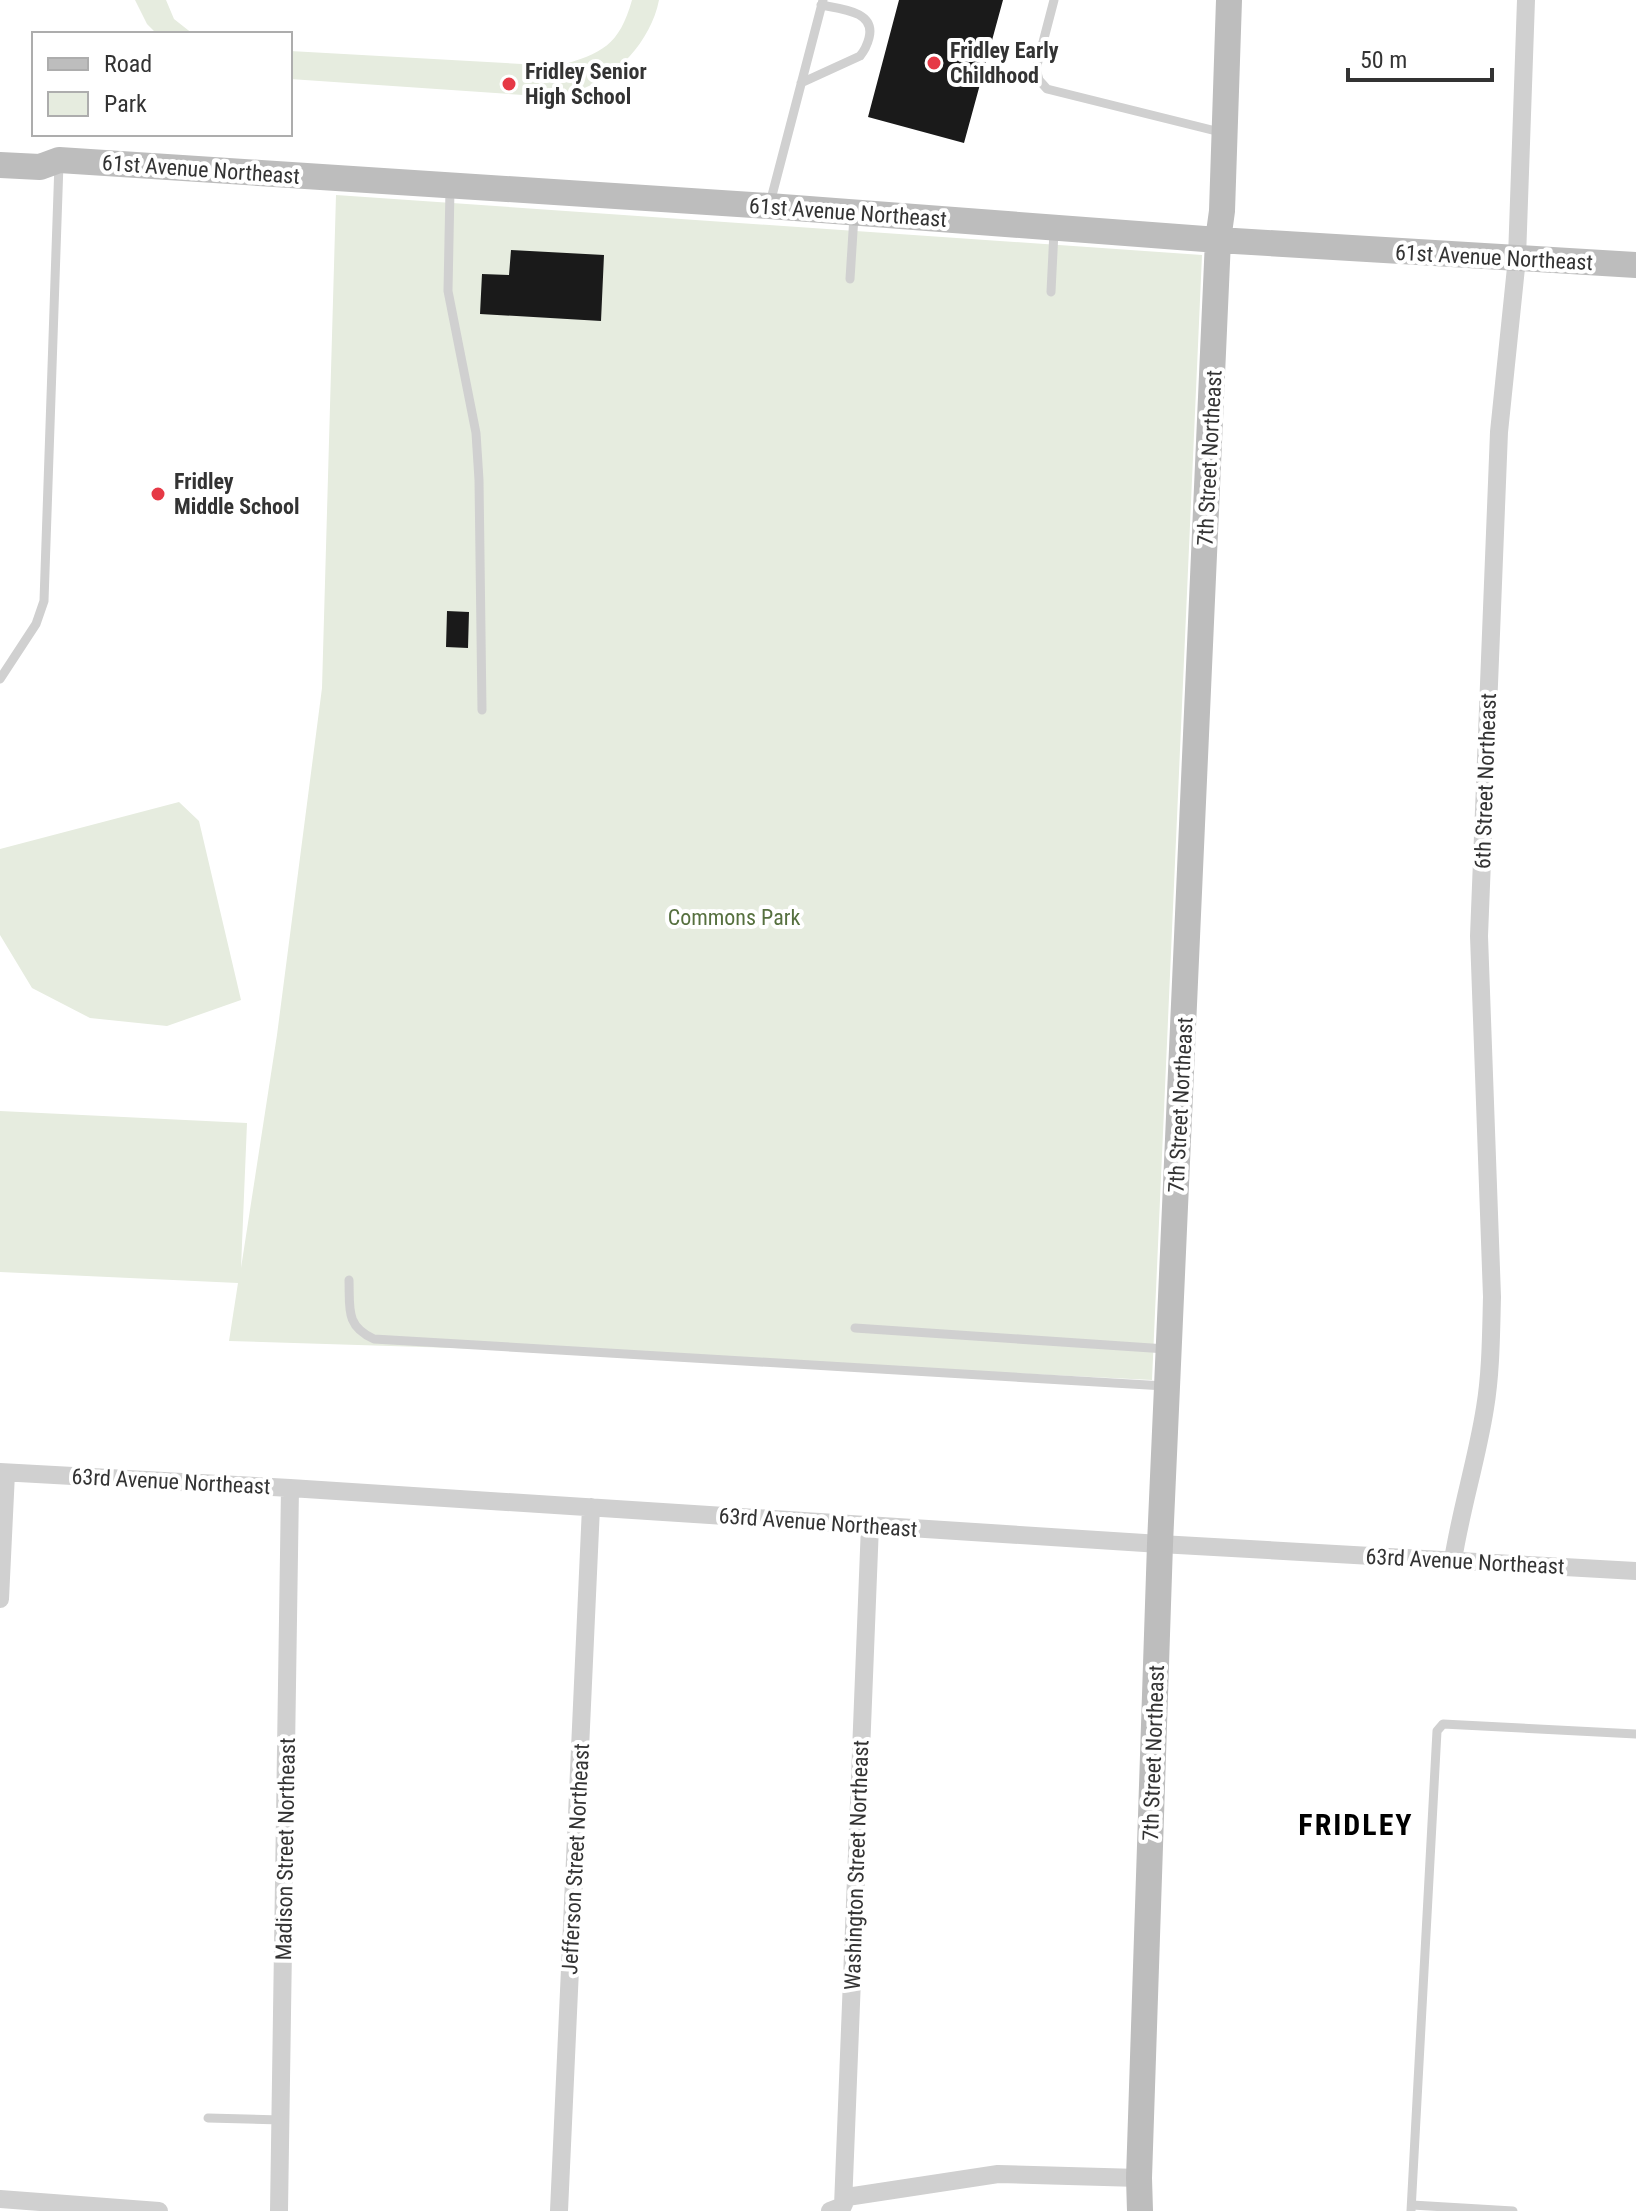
<svg xmlns="http://www.w3.org/2000/svg" width="1636" height="2211" font-family="'Roboto Condensed',sans-serif">
<style>
.green{fill:#e6ecdf}
.building{fill:#1a1a1a}
.lines{fill:none;stroke-linecap:round;stroke-linejoin:round}
.lane{stroke:#d0d0d0;stroke-width:9}
.street{stroke:#d0d0d0;stroke-width:18}
.secondary{stroke:#bdbdbd;stroke-width:26}
.poi-dot{fill:#e63946;stroke:#fff;stroke-width:3}
.labels{text-anchor:middle;stroke-width:8;stroke-linejoin:round;paint-order:stroke}
.poi-label{font-size:22px;font-weight:bold;fill:#333;stroke:#fff;text-anchor:start}
.street-label{font-size:22px;fill:#333;stroke:#fff}
.park-label{font-size:22px;fill:#56703f;stroke:#fff}
.district-label{font-size:30px;font-weight:bold;letter-spacing:2px;fill:#000;stroke:#fff}
</style>
<rect width="100%" height="100%" fill="#fff"/>
<path class="green" d="M135,0H166L174,19L193,34H157L147,24Z
M632,0H659C651,41 616,79 576,91C565,95 550,95 538,96L290,79V51L559,66C602,53 619,46 632,0Z
M336,195L1202,255L1152,1380L583,1352L229,1341L238,1283L0,1272V1111L247,1123L241,1268L277,1035L322,688Z
M179,802L199,821L241,1000L167,1026L90,1018L32,988L0,935V849Z"/>
<path class="building" d="M899,0H1003L964,143L868,117Z
M511,250L604,255L601,321L480,314L482,274L509,275Z
M447,611L469,612L468,648L446,647Z"/>
<g class="lines">
<path class="lane" d="M1054,0L1036,69L1039,80L1047,89L1224,133
M801,83L860,56C865,50 867,46 869,38C876,11 841,9 821,5
M450,189L448,291L476,433L479,480L482,710
M770,203L823,0
M850,279L854,216
M1051,292L1054,231
M0,679L36,624L44,601L59,163
M349,1280C350,1308 345,1326 374,1339L1165,1386
M855,1328L1166,1349
M208,2118L281,2120
M1412,2205L1513,2211
M1411,2211L1437,1731L1443,1724L1636,1734"/>
<path class="street" d="M0,1472L290,1488L1160,1544L1636,1571
M1453,1560C1461,1509 1477,1459 1485,1408C1491,1372 1491,1334 1492,1297L1479,936L1499,432L1517,258L1526,0
M0,1599L6,1473
M0,2199L159,2211
M843,2206L870,1525
M279,2211L290,1488
M559,2211L591,1507
M830,2211L843,2206L847,2197L998,2174L1139,2178"/>
<path class="secondary" d="M0,165L40,167L59,160L769,206L1218,240L1636,265
M1140,2211L1139,2178L1160,1544L1218,240L1222,211L1229,0"/>
</g>
<g class="poi-dot">
<circle cx="934" cy="63" r="8"/>
<circle cx="509" cy="84" r="8"/>
<circle cx="158" cy="494" r="8"/>
</g>
<g class="labels">
<g class="poi-label">
<text x="950" y="58">Fridley Early<tspan x="950" dy="25">Childhood</tspan></text>
<text x="525" y="79">Fridley Senior<tspan x="525" dy="25">High School</tspan></text>
<text x="174" y="489">Fridley<tspan x="174" dy="25">Middle School</tspan></text>
</g>
<g class="street-label">
<text transform="translate(201 169) rotate(4)" y="8">61st Avenue Northeast</text>
<text transform="translate(848 212) rotate(4)" y="8">61st Avenue Northeast</text>
<text transform="translate(1494 257) rotate(3)" y="8">61st Avenue Northeast</text>
<text transform="translate(1209 458) rotate(-87)" y="8">7th Street Northeast</text>
<text transform="translate(1485 781) rotate(-88)" y="8">6th Street Northeast</text>
<text transform="translate(1180 1105) rotate(-87)" y="8">7th Street Northeast</text>
<text transform="translate(171 1481) rotate(3)" y="8">63rd Avenue Northeast</text>
<text transform="translate(818 1522) rotate(4)" y="8">63rd Avenue Northeast</text>
<text transform="translate(1465 1561) rotate(3)" y="8">63rd Avenue Northeast</text>
<text transform="translate(1153 1753) rotate(-88)" y="8">7th Street Northeast</text>
<text transform="translate(285 1849) rotate(-89)" y="8">Madison Street Northeast</text>
<text transform="translate(575 1859) rotate(-87)" y="8">Jefferson Street Northeast</text>
<text transform="translate(856 1865) rotate(-88)" y="8">Washington Street Northeast</text>
</g>
<g class="park-label">
<text x="734" y="925">Commons Park</text>
</g>
<g class="district-label">
<text x="1356" y="1835">FRIDLEY</text>
</g>
</g>
<rect x="32" y="32" width="260" height="104" fill="#ffffff" stroke="#adadad" stroke-width="2"/>
<rect x="48" y="58" width="40" height="12" fill="#bdbdbd" stroke="#adadad" stroke-width="2"/>
<text x="104" y="72" font-size="24" fill="#333333">Road</text>
<rect x="48" y="92" width="40" height="24" fill="#e6ecdf" stroke="#adadad" stroke-width="2"/>
<text x="104" y="112" font-size="24" fill="#333333">Park</text>
<path d="M1348 68v12h144v-12" fill="none" stroke="#333333" stroke-width="4"/>
<text x="1360" y="68" font-size="24" fill="#333333" stroke="#ffffff" stroke-width="6" paint-order="stroke">50 m</text>
</svg>
